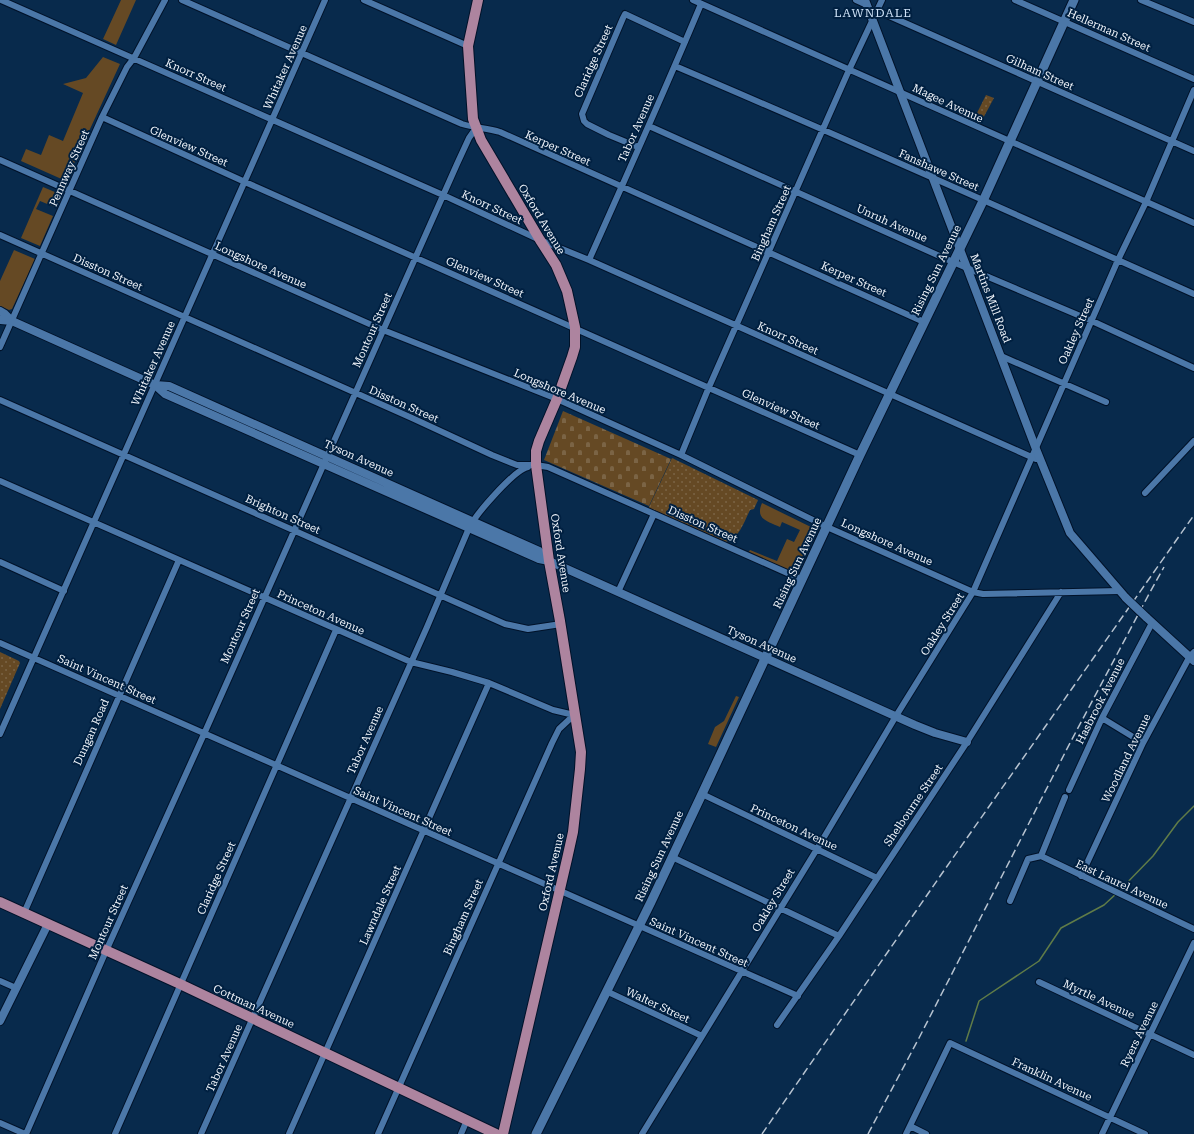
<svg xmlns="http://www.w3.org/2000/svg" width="1194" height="1134" font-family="'Roboto Serif',serif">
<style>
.green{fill:#654924}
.cemetery{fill:url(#cemetery-stones)}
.park{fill:url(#park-dots)}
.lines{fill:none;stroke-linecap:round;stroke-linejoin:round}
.stream{stroke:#607c48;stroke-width:1.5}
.minor-casing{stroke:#001229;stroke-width:8}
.tertiary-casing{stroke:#001229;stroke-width:10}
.secondary-casing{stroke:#001229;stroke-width:11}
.primary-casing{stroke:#001229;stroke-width:12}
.minor{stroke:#4b77a8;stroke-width:6}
.tertiary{stroke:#4b77a8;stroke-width:8}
.secondary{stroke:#4b77a8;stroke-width:9}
.primary{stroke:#ad849f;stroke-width:10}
.rail{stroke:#b7c3d0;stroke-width:1.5;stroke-dasharray:8 4;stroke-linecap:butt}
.tertiary-bridge-casing{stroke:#001229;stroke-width:10;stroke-linecap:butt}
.tertiary-bridge{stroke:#4b77a8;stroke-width:8}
.labels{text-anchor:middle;stroke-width:4;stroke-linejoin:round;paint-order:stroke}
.street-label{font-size:11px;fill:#f0f5fb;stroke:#002041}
.neighbourhood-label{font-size:12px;letter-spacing:1px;fill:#cfe3f8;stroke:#002041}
</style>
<defs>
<pattern id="cemetery-stones" width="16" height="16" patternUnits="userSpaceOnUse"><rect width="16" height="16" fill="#654924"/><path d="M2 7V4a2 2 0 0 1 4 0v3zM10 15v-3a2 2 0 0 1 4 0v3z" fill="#7b6445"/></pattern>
<pattern id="park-dots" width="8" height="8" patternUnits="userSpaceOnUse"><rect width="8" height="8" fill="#654924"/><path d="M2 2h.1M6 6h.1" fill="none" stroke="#7b6445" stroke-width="1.8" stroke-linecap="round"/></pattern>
</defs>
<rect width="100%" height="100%" fill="#082a4c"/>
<path class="green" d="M121,0H136L116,45L103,39Z
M103,57L120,64L66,181L21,161L26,149L41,155L49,135L63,141L83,93L63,84L86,78Z
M43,187L62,195L57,208L40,201L36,209L53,216L40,246L21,238Z
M14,250L35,259L12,309L9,310L0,306V281Z
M762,503L815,529L817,531L796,574L748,553L750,550L777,561L787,539L794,542L800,530L782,522L780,527C767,521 755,519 762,503Z
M736,696L739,697L716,747L708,744L715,727L724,721Z"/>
<path class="cemetery" d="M563,411L671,459L649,506L544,460Z"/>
<path class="park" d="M986,95L994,98L981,122L974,119Z
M672,458L758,500L754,509L750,510C745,520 738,541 725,542L648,509Z
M0,652L19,661L20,663L0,709Z"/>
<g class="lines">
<path class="stream" d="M1119,891L1153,856L1178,822L1194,806
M966,1041L979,1001L1039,961L1061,928L1104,905L1117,893"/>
<defs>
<path id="minor" d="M1,0L443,195L540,240L589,260L1036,459
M182,0L462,124C475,128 487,128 500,132L924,322
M364,0L468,46
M693,0L1194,223
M856,0L867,5
M1015,0L1194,79
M1141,0L1194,22
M878,11L1194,151
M675,66C849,140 1022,217 1194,294
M102,117L245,182L860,455
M649,126L953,262L1092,321L1194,368
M638,147L609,135L587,124L584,121L582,114L623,18L625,14L685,42
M0,160L383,330L557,399L681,455L827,527L973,592L983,594L1119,591
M0,235L412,418L492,455L517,465H536L548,467L803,580
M589,260C627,175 665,90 701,4
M0,347L102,117L127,67L134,58L165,0
M1001,356L1106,402
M0,400L505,624L528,629L561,624
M681,455L709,387L849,70L882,0
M0,481L411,662L452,672L489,683L553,710L574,715
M1145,493L1194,441
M0,562L64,591
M618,592L654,514
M0,643L798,996
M1102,718L1143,743
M0,734L325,0
M1069,790L1102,718L1152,623
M702,794L877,878
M1041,856L1065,797
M672,857L839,936
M1081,876L1143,743L1190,656L1194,652
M1010,901L1028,859L1041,856L1194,929
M24,913L179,560
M0,981L16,988
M1039,982L1194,1055
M606,991L702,1036
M777,1025L839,936L967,742L1061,592
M0,1123L25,1134
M910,1126L926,1134
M26,1134L106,951L204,734L457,164L469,138L476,128
M115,1134L336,630
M201,1134L427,627L469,528C476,514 514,470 528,467
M289,1134L489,683
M378,1134L552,743L559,729L574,715
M461,1134L467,1120
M642,1134L817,849L896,716L973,592L1118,260L1146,202L1194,90
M906,1134L950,1043L1145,1134
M1102,1134L1194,943"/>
<path id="tertiary" d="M865,0L1036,449L1070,533L1126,598
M0,311L5,314L12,321L155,385L165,394L539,559L549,561L915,725L935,733L967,742
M0,320L12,321
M155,385L169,386L539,551L549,561
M1146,617L1194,661
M0,1021L48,924"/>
<path id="secondary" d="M536,1134L651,902L702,794L860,455L983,201L1074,0"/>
<path id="primary" d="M478,0L468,46L473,119L481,140L540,240L556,265L567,291L575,327V347L572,357L557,399L539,441L536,451V465L549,561L560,621L581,752L580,769L573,832L567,859L503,1134
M0,902L180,984L496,1134"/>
</defs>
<use href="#minor" class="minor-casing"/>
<use href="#tertiary" class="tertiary-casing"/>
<use href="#secondary" class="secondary-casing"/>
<use href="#primary" class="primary-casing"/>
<use href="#minor" class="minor"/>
<use href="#tertiary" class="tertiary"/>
<use href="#secondary" class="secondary"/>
<use href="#primary" class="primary"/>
<path class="rail" d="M762,1134L943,872L1194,515
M868,1134L919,1038L1070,743L1149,594L1164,567"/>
<defs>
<path id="tertiary-bridge" d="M1126,598L1146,617"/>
</defs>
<use href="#tertiary-bridge" class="tertiary-bridge-casing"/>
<use href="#tertiary-bridge" class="tertiary-bridge"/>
</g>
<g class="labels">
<g class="street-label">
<text transform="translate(1109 30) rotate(24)" y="4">Hellerman Street</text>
<text transform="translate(593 61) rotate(-66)" y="4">Claridge Street</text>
<text transform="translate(285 67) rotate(-66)" y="4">Whitaker Avenue</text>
<text transform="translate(1040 72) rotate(24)" y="4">Gilham Street</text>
<text transform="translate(196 75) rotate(24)" y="4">Knorr Street</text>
<text transform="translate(948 103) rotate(25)" y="4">Magee Avenue</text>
<text transform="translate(636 128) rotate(-66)" y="4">Tabor Avenue</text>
<text transform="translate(189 146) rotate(24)" y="4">Glenview Street</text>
<text transform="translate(558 148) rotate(24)" y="4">Kerper Street</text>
<text transform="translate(69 168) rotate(-66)" y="4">Pennway Street</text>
<text transform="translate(939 170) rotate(24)" y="4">Fanshawe Street</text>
<text transform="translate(492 207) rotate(25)" y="4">Knorr Street</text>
<text transform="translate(542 219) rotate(59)" y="4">Oxford Avenue</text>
<text transform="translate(771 223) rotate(-66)" y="4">Bingham Street</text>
<text transform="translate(892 223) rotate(24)" y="4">Unruh Avenue</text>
<text transform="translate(261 265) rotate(24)" y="4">Longshore Avenue</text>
<text transform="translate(936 270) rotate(-64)" y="4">Rising Sun Avenue</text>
<text transform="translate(108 272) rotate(24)" y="4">Disston Street</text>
<text transform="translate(485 277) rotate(24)" y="4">Glenview Street</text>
<text transform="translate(854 279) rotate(24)" y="4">Kerper Street</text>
<text transform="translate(991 298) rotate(69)" y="4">Martins Mill Road</text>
<text transform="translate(372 330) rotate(-66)" y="4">Montour Street</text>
<text transform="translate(1076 331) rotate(-66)" y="4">Oakley Street</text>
<text transform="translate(788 338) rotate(24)" y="4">Knorr Street</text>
<text transform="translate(153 363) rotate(-66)" y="4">Whitaker Avenue</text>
<text transform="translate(560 391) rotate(23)" y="4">Longshore Avenue</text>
<text transform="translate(404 404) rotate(24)" y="4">Disston Street</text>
<text transform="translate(781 409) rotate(24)" y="4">Glenview Street</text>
<text transform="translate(359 458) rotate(24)" y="4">Tyson Avenue</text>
<text transform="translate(283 514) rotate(24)" y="4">Brighton Street</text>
<text transform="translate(703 524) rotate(24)" y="4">Disston Street</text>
<text transform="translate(887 542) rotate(24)" y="4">Longshore Avenue</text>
<text transform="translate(561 553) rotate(81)" y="4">Oxford Avenue</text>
<text transform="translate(797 563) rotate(-65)" y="4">Rising Sun Avenue</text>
<text transform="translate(321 612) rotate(24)" y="4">Princeton Avenue</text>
<text transform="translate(942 624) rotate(-58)" y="4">Oakley Street</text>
<text transform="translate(240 626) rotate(-66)" y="4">Montour Street</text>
<text transform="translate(762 644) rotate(24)" y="4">Tyson Avenue</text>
<text transform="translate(107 679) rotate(24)" y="4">Saint Vincent Street</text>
<text transform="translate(1100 701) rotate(-63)" y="4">Hasbrook Avenue</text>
<text transform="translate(91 732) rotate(-66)" y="4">Dungan Road</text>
<text transform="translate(365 740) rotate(-66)" y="4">Tabor Avenue</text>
<text transform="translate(1126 758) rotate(-64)" y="4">Woodland Avenue</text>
<text transform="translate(913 805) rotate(-56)" y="4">Shelbourne Street</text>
<text transform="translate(403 811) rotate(24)" y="4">Saint Vincent Street</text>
<text transform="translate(794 827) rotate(25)" y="4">Princeton Avenue</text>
<text transform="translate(659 856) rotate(-65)" y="4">Rising Sun Avenue</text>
<text transform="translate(551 872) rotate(-77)" y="4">Oxford Avenue</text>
<text transform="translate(216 878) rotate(-66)" y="4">Claridge Street</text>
<text transform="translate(1122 884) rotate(25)" y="4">East Laurel Avenue</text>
<text transform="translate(773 900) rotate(-59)" y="4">Oakley Street</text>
<text transform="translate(380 905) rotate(-66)" y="4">Lawndale Street</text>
<text transform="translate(463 917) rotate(-66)" y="4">Bingham Street</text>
<text transform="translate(108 922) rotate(-66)" y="4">Montour Street</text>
<text transform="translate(699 942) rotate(24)" y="4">Saint Vincent Street</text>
<text transform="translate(1099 999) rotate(25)" y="4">Myrtle Avenue</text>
<text transform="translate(658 1005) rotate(25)" y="4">Walter Street</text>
<text transform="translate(254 1006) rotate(25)" y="4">Cottman Avenue</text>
<text transform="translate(1139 1034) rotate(-64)" y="4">Ryers Avenue</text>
<text transform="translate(224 1058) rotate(-66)" y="4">Tabor Avenue</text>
<text transform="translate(1052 1079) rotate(25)" y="4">Franklin Avenue</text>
</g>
<g class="neighbourhood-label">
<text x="873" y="17">LAWNDALE</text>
</g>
</g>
</svg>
